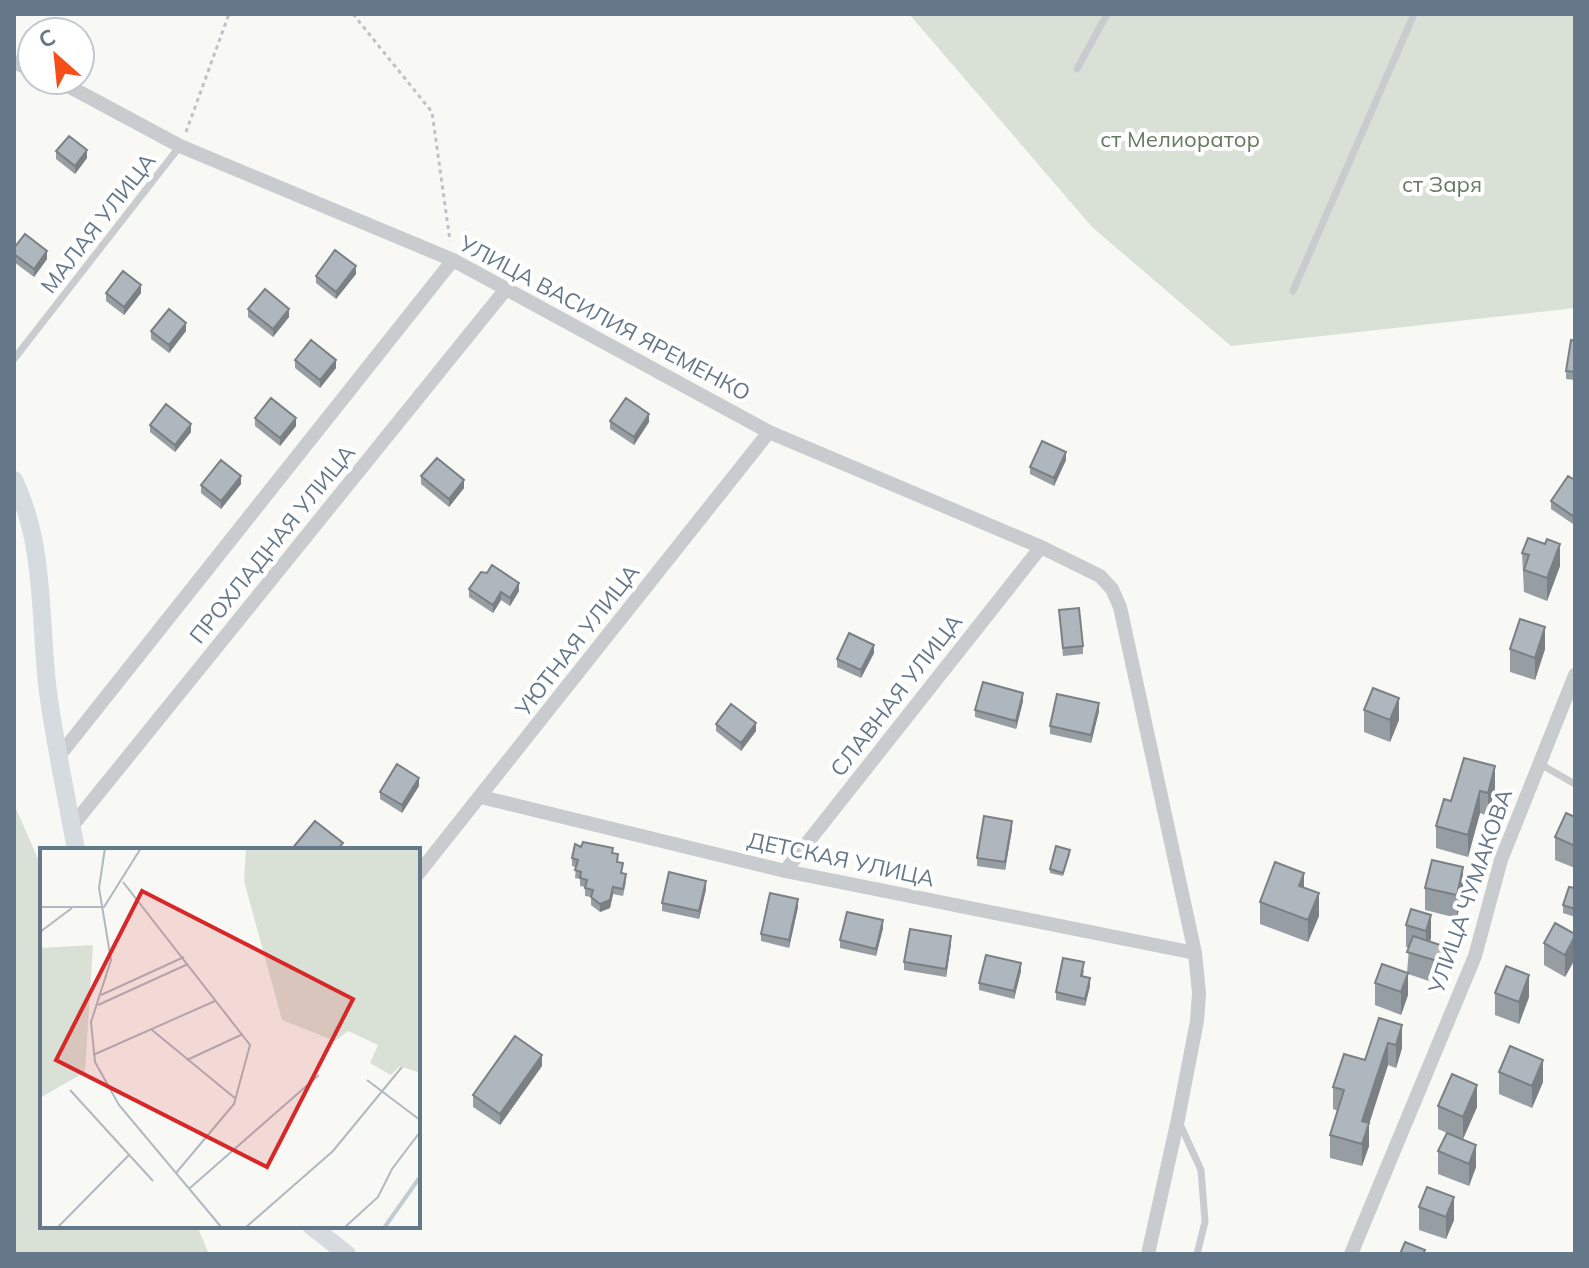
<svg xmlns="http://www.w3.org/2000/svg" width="1589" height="1268" font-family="Mulish,sans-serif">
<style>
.green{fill:#d9e1d6}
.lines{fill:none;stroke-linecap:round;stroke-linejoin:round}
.path{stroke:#bfc2c4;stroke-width:3;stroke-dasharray:4 4;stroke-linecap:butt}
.service{stroke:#c8cccf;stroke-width:7}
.minor{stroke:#c8cccf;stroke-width:14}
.secondary{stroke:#d6dbdf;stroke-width:18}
.wall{fill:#969da3}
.shaded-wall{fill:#7a8084}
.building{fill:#aeb7bd;stroke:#7a8084;stroke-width:2}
.labels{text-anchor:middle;stroke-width:8;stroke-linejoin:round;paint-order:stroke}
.park-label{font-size:22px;fill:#657a60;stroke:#fff}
.street-label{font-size:22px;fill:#647889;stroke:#fff}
.inset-river{fill:none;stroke:#c1ccd1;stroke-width:4}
.inset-road{fill:none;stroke:#b0b9c0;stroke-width:2}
.view{fill:#d62828;fill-opacity:0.15;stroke:#d62828;stroke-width:4}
.inset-edge{fill:none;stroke:#647889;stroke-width:4}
</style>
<rect width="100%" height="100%" fill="#f8f8f5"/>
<path class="green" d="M909,14H1575V308L1231,346L1092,227Z
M14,804L42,868V1226H197L209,1254H14Z"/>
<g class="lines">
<path class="path" d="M353,14L432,112L450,241
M186,132L229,14"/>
<path class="service" d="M1077,69L1107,14
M1293,291L1414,14
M14,359L180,146
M1540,764L1575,784
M1179,1122L1201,1170L1205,1222L1197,1254"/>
<path class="minor" d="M14,62L32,70
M57,80L180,146L453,260L769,432L1041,547L1100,576L1112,589L1120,607L1195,953L1199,993L1197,1021L1178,1119L1148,1254
M59,756L453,260
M481,797L785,871L1195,953
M72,826L506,289
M785,871L1041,547
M418,874L769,432
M1351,1254L1475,956L1501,860L1575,675"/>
<path class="secondary" d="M14,480C46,547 39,620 48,692C55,745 67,798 76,850
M311,1226L347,1254"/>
</g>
<path class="wall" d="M56,151L87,158L75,174L56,159Z
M14,248L47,259L34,277L14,262Z
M356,274L336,299L316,283V276Z
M106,293H141L124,315L106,301Z
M248,309L289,317L273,337L248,317Z
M151,331H186L169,353L151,339Z
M1575,341V380L1566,379V371Z
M295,360L336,368L320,388L295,368Z
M255,418L296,426L280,446L255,426Z
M610,421L649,422L634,445L610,429Z
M150,425L191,432L175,452L150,432Z
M1066,460L1054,486L1030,474V467Z
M421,476L464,488L449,507L421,484Z
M1575,480L1573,524L1551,509V501Z
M241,484L221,509L201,493V485Z
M1522,553L1560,566L1547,601L1524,592Z
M469,589L519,591L510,606L501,600L493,613L469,597Z
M1059,610L1083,646V654L1063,656Z
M1510,649H1545L1535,680L1510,672Z
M874,653L861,678L837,667V659Z
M1023,701L1016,729L975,717V710Z
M1364,710L1399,720L1390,742L1364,732Z
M1099,711L1091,743L1050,734V726Z
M716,724L756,731L741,751L716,731Z
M1464,758L1495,788L1488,816L1480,813L1468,857L1436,848V826L1451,801Z
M419,786L402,813L380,799V792Z
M1575,817V868L1555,860V837Z
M1012,829L1005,870L977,866V858Z
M581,847L613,853L618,862L626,882L623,896L613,894L610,908L600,912L591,905V897L585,896V887L580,886V879L575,878L576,867L572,866V858Z
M1070,854L1063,876L1050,873V869Z
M1425,888L1463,890L1457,918L1425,910Z
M1575,888V917L1563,913V905Z
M706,889L699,919L662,911V903Z
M1260,902L1319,916L1308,942L1260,924Z
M798,907L789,948L761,941V934Z
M1411,909L1431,938L1430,942L1446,970L1441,985L1408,974V995L1401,1015L1375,1005V983L1407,973L1409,948L1406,947V925Z
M883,928L876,956L840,948V940Z
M1575,934V959L1565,977L1544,965V943Z
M951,944L946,977L904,970V962Z
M1084,970L1083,977L1090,986L1085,1006L1056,1000V992Z
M1021,971L1014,999L979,990V983Z
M1495,993L1529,997L1519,1024L1495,1015Z
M1379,1018L1402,1048L1396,1068L1388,1065L1369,1123V1146L1362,1166L1330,1158V1135L1338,1111L1333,1109V1087L1365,1060Z
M542,1066L500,1125L473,1107V1095Z
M1499,1072L1543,1082L1532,1108L1499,1094Z
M1438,1106L1477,1107L1463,1139L1476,1167L1469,1186L1438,1174V1151L1447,1133L1438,1129Z
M1419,1207L1454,1220L1446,1239L1419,1230Z"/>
<path class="shaded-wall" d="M87,150V158L75,174V166Z
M47,251V259L34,277V269Z
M356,266V274L336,299V292Z
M141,285V293L124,315V307Z
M289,309V317L273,337V329Z
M186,323V331L169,353V345Z
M336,360V368L320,388V380Z
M649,414V422L634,445V437Z
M296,418V426L280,446V438Z
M191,424V432L175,452V445Z
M1066,452V460L1054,486V478Z
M241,476V484L221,509V501Z
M464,480V488L449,507V499Z
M1560,544V566L1547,601V578Z
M519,583V591L510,606V598Z
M501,592V600L493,613V605Z
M1545,627V649L1535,680V658Z
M874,645V653L861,678V670Z
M1023,693V701L1016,729V721Z
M1399,698V720L1390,742V720Z
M1099,703V711L1091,743V735Z
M756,723V731L741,751V743Z
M1495,766V788L1488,816V793Z
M419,778V786L402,813V805Z
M1480,791V813L1468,857V835Z
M1012,821V829L1005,870V862Z
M1463,867V890L1457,918V895Z
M1304,873V895L1299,886Z
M706,881V889L699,919V911Z
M613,887V894L610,908L600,912V904Z
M1319,893V916L1308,942V920Z
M798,899V907L789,948V940Z
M1431,915V938L1426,954V931Z
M883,920V928L876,956V949Z
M951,936V944L946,977V969Z
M1575,936V959L1565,977V955Z
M1446,947V970L1441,985V962Z
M1021,963V971L1014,999V991Z
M1408,973V995L1401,1015V992Z
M1529,975V997L1519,1024V1002Z
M1090,978V986L1085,1006V999Z
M1402,1025V1048L1396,1068V1045Z
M1388,1043V1065L1364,1140L1369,1123V1146L1362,1166V1121Z
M542,1055V1066L500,1125V1114Z
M1543,1060V1082L1532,1108V1086Z
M1477,1085V1107L1463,1139V1117Z
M1476,1145V1167L1469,1186V1164Z
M1454,1197V1220L1446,1239V1217Z"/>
<path class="building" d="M69,136L87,150L75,166L56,151Z
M25,234L47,251L34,269L14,254V248Z
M335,250L356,266L336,292L316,276Z
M123,271L141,285L124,307L106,293Z
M265,289L289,309L273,329L248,309Z
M169,309L186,323L169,345L151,331Z
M311,340L336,360L320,380L295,360Z
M1571,340L1575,341V372L1566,371Z
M271,398L296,418L280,438L255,418Z
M626,398L649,414L634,437L610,421Z
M166,404L191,424L175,445L150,425Z
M1042,441L1066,452L1054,478L1030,467Z
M437,458L464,480L449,499L421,476Z
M221,460L241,476L221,501L201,485Z
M1568,476L1575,480V513L1573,516L1551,501Z
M1528,538L1545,544L1547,539L1560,544L1547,578L1524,570L1529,555L1522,553Z
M492,565L519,583L510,598L501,592L493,605L469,589L481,572L487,573Z
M1079,608L1083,646L1063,648L1059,610Z
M1520,619L1545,627L1535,658L1510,649Z
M849,633L874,645L861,670L837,659Z
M983,682L1023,693L1016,721L975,710Z
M1373,688L1399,698L1390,720L1364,710Z
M1057,694L1099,703L1091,735L1050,726Z
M731,704L756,723L741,743L716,724Z
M1464,758L1495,766L1488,793L1480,791L1468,835L1436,826L1444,799L1451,801Z
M397,764L419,778L402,805L380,792Z
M1566,813L1575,817V846L1555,837Z
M984,816L1012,821L1005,862L977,858Z
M315,821L343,843L337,850H291Z
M583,842L613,848L612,853L618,854L617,862L623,863L621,873L626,874L623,889L613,887L610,900L600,904L591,897L593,890L585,888L587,880L580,878L581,872L575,870L578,860L572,858L575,844L581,847Z
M1056,846L1070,850L1063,873L1050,869Z
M1432,860L1463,867L1457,895L1425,888Z
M1275,862L1304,873L1299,886L1319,893L1308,920L1260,902Z
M669,872L706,881L699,911L662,903Z
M1569,887L1575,888V909L1563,905Z
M770,893L798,899L789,940L761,934Z
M1411,909L1431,915L1426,931L1406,925Z
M847,912L883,920L876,949L840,940Z
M1555,923L1575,934V936L1565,955L1544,943Z
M910,929L951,936L946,969L904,962Z
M1413,936L1446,947L1441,962L1407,952Z
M986,955L1021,963L1014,991L979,983Z
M1063,958L1084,962L1081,976L1090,978L1085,999L1056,992Z
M1382,964L1408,973L1401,992L1375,983Z
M1506,966L1529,975L1519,1002L1495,993Z
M1379,1018L1402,1025L1396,1045L1388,1043L1362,1121L1369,1123L1362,1144L1330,1135L1344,1090L1333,1087L1344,1054L1365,1060Z
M515,1036L542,1055L500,1114L473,1095Z
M1510,1046L1543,1060L1532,1086L1499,1072Z
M1452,1074L1477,1085L1463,1117L1438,1106Z
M1447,1133L1476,1145L1469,1164L1438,1151Z
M1427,1187L1454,1197L1446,1217L1419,1207Z
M1405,1242L1425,1250L1423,1254H1400Z"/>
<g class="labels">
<g class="park-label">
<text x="1180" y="147">ст Мелиоратор</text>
<text x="1442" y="192">ст Заря</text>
</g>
<g class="street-label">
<text transform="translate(98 223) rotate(-52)" y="8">МАЛАЯ УЛИЦА</text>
<text transform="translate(605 318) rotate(28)" y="8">УЛИЦА ВАСИЛИЯ ЯРЕМЕНКО</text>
<text transform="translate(272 544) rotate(-51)" y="8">ПРОХЛАДНАЯ УЛИЦА</text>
<text transform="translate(577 640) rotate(-52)" y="8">УЮТНАЯ УЛИЦА</text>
<text transform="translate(896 695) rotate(-52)" y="8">СЛАВНАЯ УЛИЦА</text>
<text transform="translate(841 859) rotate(12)" y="8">ДЕТСКАЯ УЛИЦА</text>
<text transform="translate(1470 891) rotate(-71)" y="8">УЛИЦА ЧУМАКОВА</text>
</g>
</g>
<g transform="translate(40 848)">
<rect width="380" height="380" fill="#f8f8f5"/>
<path d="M206,0H380V225L360,218L351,227L330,215L338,197L308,183L295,193L242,172L204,33ZM53,97L45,224L0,250V100Z" fill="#d9e1d6"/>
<path class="inset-river" d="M344,380L380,329"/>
<path class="inset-road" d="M65,0L59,40L71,112L51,174L55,214L79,257L182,380M83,34L210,197L194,256L136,325M0,59H64L101,0M0,84L32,60M61,147L144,109M58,157L148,116M112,182L196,251M53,207L175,153M147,212L203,186M327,232L380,272M30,242L113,333M150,340L279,227M17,380L89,307M205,380L293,303L362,219M304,380L338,349L352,321L380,284"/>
<path class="view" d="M102,43L313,151L227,319L16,212Z"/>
<rect width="380" height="380" class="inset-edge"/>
</g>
<rect width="1589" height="1268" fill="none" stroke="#647889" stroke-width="32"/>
<g transform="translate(56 56) rotate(333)"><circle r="38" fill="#ffffff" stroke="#c1c9d0" stroke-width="2"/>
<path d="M0-6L14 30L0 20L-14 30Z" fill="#f44e19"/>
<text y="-12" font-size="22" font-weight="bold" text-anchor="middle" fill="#647889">С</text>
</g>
</svg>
